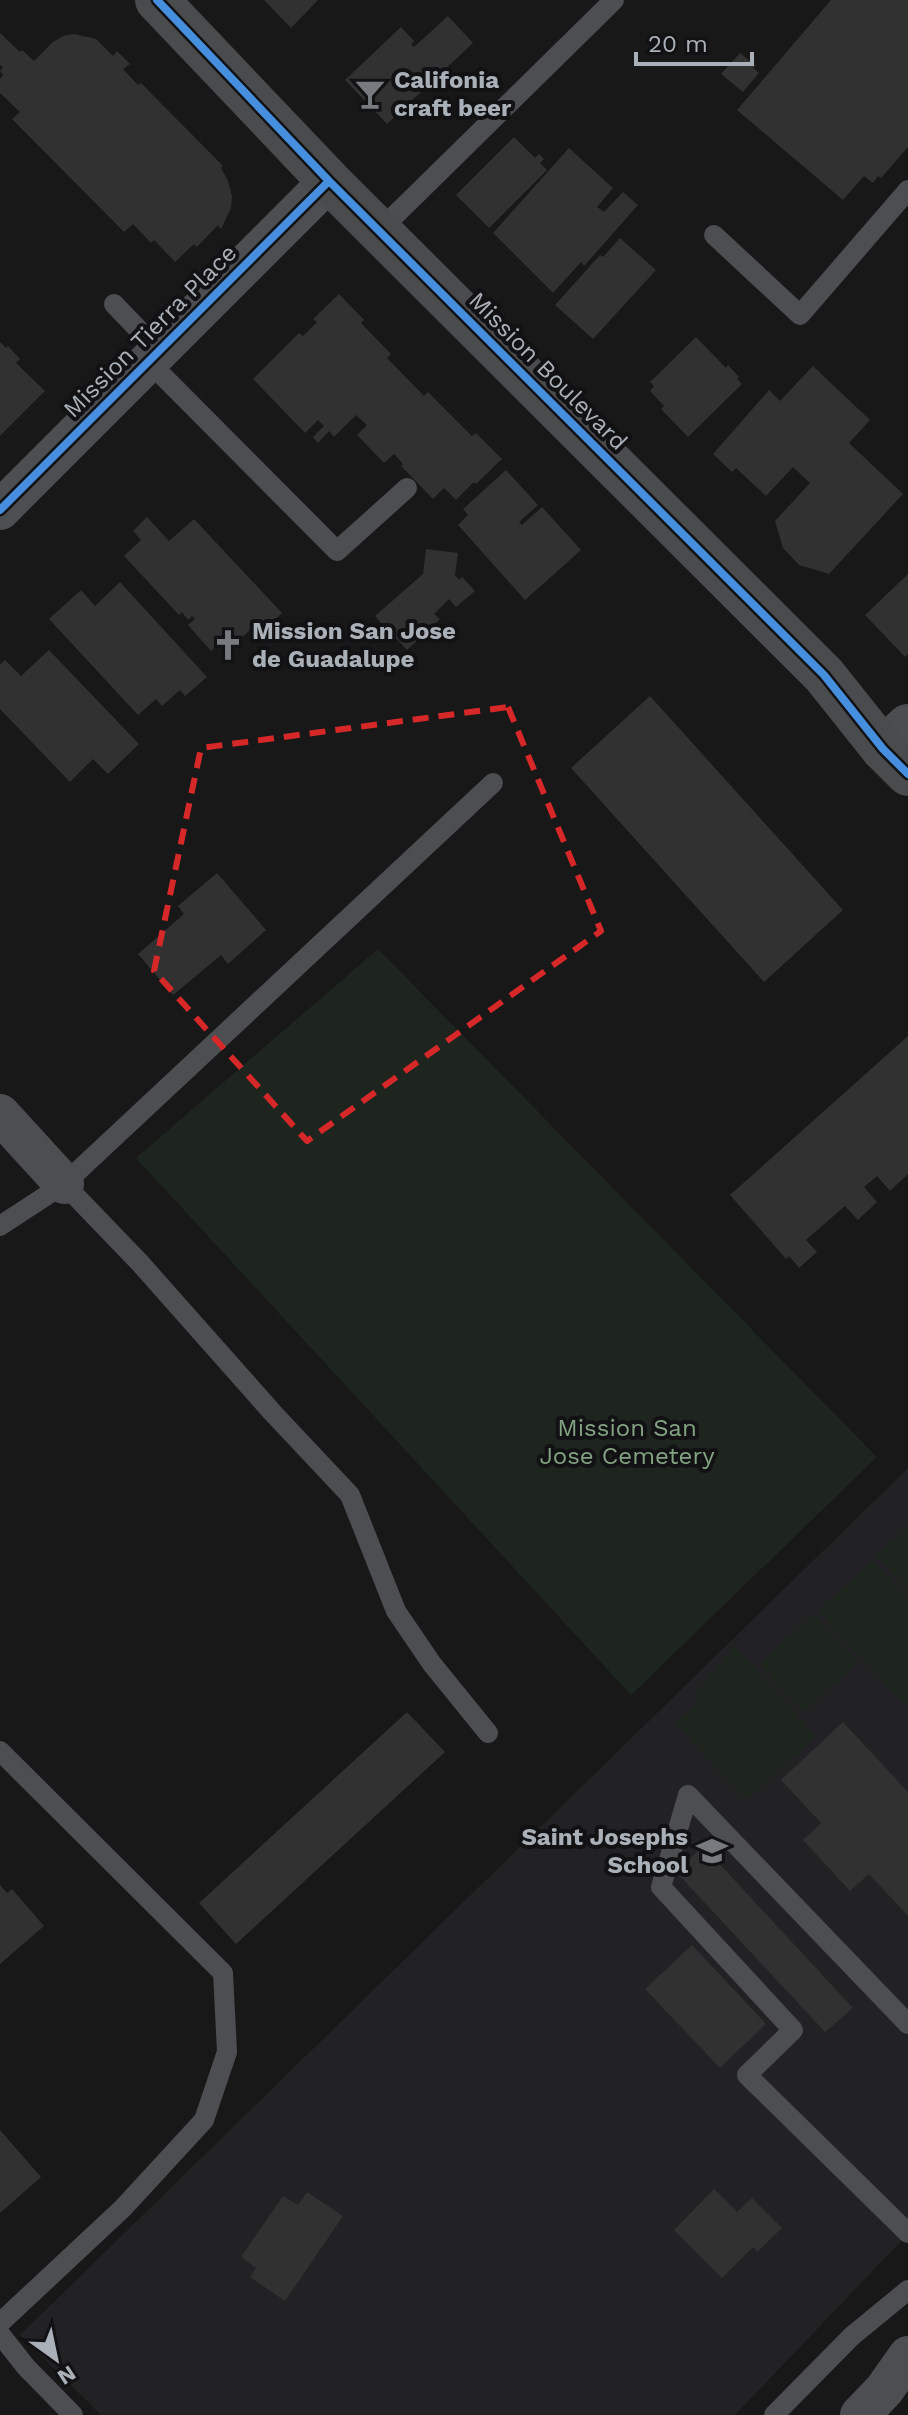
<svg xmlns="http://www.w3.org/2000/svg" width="908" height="2415" font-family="'Work Sans',sans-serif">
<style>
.built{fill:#222224}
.green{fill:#1e251f}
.building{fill:#313132}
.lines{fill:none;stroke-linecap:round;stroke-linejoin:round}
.lane{stroke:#4c4e51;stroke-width:20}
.street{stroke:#4c4e51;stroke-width:40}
.secondary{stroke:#4b4d4f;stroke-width:44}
.primary{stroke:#4a4b4d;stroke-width:44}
.cycleway-casing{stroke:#121214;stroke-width:13}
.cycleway{stroke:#468fdf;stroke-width:8}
.marked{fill:none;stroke:#d62828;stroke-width:6;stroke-dasharray:16 10;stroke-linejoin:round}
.labels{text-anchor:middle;stroke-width:8;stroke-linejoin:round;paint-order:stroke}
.poi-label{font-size:24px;font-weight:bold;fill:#aab0b8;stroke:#121214;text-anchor:start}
.street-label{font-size:24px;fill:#aab0b8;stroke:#121214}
.park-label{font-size:24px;fill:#83a282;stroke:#121214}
</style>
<rect width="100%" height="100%" fill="#181818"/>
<path class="built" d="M908,1468V2234L735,2415H101L20,2335Z"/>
<path class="green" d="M378,949L877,1457L631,1695L136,1158Z
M908,1527V1591L876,1556Z
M873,1560L908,1598V1703L905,1705L818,1611Z
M814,1614L858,1662L803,1712L759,1664Z
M735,1646L816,1736L746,1800L675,1723L695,1705L696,1692Z"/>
<path class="building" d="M264,0H318L291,28Z
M831,0H908V147L881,178L878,176L873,183L864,176L843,200L737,110Z
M448,16L473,43L387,124L345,80L401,27L414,41L411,44L414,47Z
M0,33L20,52L22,50L34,61L53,42L63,36L74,34L96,39L113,56L117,51L130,64L123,69L138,85L141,83L223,166L221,168L228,181L232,196L231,208L221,229L218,225L197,247L194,244L175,262L154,240L151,243L133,224L124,232L12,119L20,112L0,93V79L3,75L0,71L3,67L0,65Z
M740,53L756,66L753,68L759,73L743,92L721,74Z
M514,137L535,158L539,154L544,159L540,163L547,170L489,228L456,195Z
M569,148L613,188L597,207L604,212L623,192L638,205L584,266L581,262L553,293L493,233Z
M620,238L656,270L593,339L555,305L600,255L603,257Z
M339,294L364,320L361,323L391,354L387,358L424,396L428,392L472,436L476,433L502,459L476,484L474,482L456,500L444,488L433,499L401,466L403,464L394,454L384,463L357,435L367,425L356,415L334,437L329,431L318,443L313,437L324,426L318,420L305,433L253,379L299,333L303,336L317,322L313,319Z
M696,337L726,368L728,365L739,377L737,379L742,384L688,437L661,409L664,406L650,391L654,386L650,382Z
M0,342L6,348L8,346L20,359L16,363L45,391L0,436Z
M813,366L870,420L849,443L903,494L829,574L799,565L783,548L775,521L810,483L793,467L766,496L736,468L732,472L713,454L769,390L780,401Z
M506,470L538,505L519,522L522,525L542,507L581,550L525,600L458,525L468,515L463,509Z
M147,517L169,541L194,519L282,613L261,633L255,626L236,642L229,634L211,651L188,625L195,619L192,616L188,620L182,612L179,615L124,556L141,540L133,531Z
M426,549L458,553L455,575L459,580L462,577L475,591L456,607L449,599L434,614L440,619L407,650L397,639L395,641L375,616L423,574Z
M908,574V654L905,657L865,615Z
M120,582L207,677L185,696L180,690L162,706L156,699L138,715L49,619L81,590L95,606Z
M49,650L139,744L108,774L93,759L70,782L0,709V665L5,660L21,676Z
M650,696L843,910L764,982L571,768Z
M217,873L266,930L228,964L221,955L173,995L138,954L184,914L178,906Z
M908,1036V1174L890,1191L877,1176L864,1187L877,1202L858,1220L845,1206L806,1240L817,1252L799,1268L789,1256L786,1259L730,1195Z
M407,1712L445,1752L236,1944L199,1903Z
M843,1722L908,1792V1916L869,1874L850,1891L803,1840L821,1823L781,1780Z
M703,1846L853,2008L825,2032L676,1872Z
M0,1885L7,1893L12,1889L44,1926L0,1964Z
M692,1945L766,2024L720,2068L645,1989Z
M0,2130L41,2177L0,2213Z
M714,2189L737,2212L752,2198L782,2228L757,2252L753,2247L722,2278L674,2230Z
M307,2192L343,2216L285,2301L250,2277L256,2268L241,2257L283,2196L298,2205Z"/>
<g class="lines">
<path class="lane" d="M379,231L614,0
M714,235L800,315L908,190
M114,304L159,351
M148,361L337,551L407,488
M64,1184L140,1263L272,1412L350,1495L396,1611L432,1664L488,1733
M0,1226L64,1184L493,783
M0,1751L223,1973L227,2052L204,2120L123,2208L0,2323
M908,2024L688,1795L661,1887L793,2030L747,2075L908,2233
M0,2334L26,2367L73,2415
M774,2415L852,2336L908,2290"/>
<path class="street" d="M0,510L329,181
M0,1114L64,1184
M860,2415L884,2390L908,2356"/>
<path class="secondary" d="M883,749L908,726"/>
<path class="primary" d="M157,0L329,181L824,675L883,749L908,774"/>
<defs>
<path id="cycleway" d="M157,0L329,181L824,675L883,749L908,774
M0,510L329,181"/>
</defs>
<use href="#cycleway" class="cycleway-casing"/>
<use href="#cycleway" class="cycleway"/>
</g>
<path class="marked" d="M508,707L601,931L307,1141L154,971L201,748Z"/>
<defs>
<symbol id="bar-bare" viewBox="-9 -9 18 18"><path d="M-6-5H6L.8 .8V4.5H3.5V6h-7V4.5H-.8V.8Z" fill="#777b80" stroke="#121214" stroke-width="2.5" paint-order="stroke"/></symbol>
<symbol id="church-bare" viewBox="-9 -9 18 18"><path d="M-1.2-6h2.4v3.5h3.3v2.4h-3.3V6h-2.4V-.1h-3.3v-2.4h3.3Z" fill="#777b80" stroke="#121214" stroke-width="2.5" paint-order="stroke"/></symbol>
<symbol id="school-bare" viewBox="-9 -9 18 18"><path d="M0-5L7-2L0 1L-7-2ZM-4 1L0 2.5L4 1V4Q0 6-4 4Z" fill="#777b80" stroke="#121214" stroke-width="2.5" paint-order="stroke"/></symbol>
</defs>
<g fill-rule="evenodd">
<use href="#bar-bare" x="348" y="72" width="44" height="44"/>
<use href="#church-bare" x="206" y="623" width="44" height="44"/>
<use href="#school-bare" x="690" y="1829" width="44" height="44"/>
</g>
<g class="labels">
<g class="poi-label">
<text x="394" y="88">Califonia<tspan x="394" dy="28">craft beer</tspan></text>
<text x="252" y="639">Mission San Jose<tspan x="252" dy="28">de Guadalupe</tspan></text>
<text x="688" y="1845" text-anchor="end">Saint Josephs<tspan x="688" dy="28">School</tspan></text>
</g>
<g class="street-label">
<text transform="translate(150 331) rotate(-45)" y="8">Mission Tierra Place</text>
<text transform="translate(548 371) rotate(45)" y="8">Mission Boulevard</text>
</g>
<g class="park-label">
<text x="627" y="1436">Mission San<tspan x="627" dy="28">Jose Cemetery</tspan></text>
</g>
</g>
<g transform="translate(56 2359) rotate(147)" stroke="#121214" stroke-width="6" paint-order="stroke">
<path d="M0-6L14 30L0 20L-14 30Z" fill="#aab0b8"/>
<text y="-12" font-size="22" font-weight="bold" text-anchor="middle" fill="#aab0b8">N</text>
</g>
<path d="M636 52v12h116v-12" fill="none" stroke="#aab0b8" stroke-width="4"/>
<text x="648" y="52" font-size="24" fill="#aab0b8" stroke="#121214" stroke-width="6" paint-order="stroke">20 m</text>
</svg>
